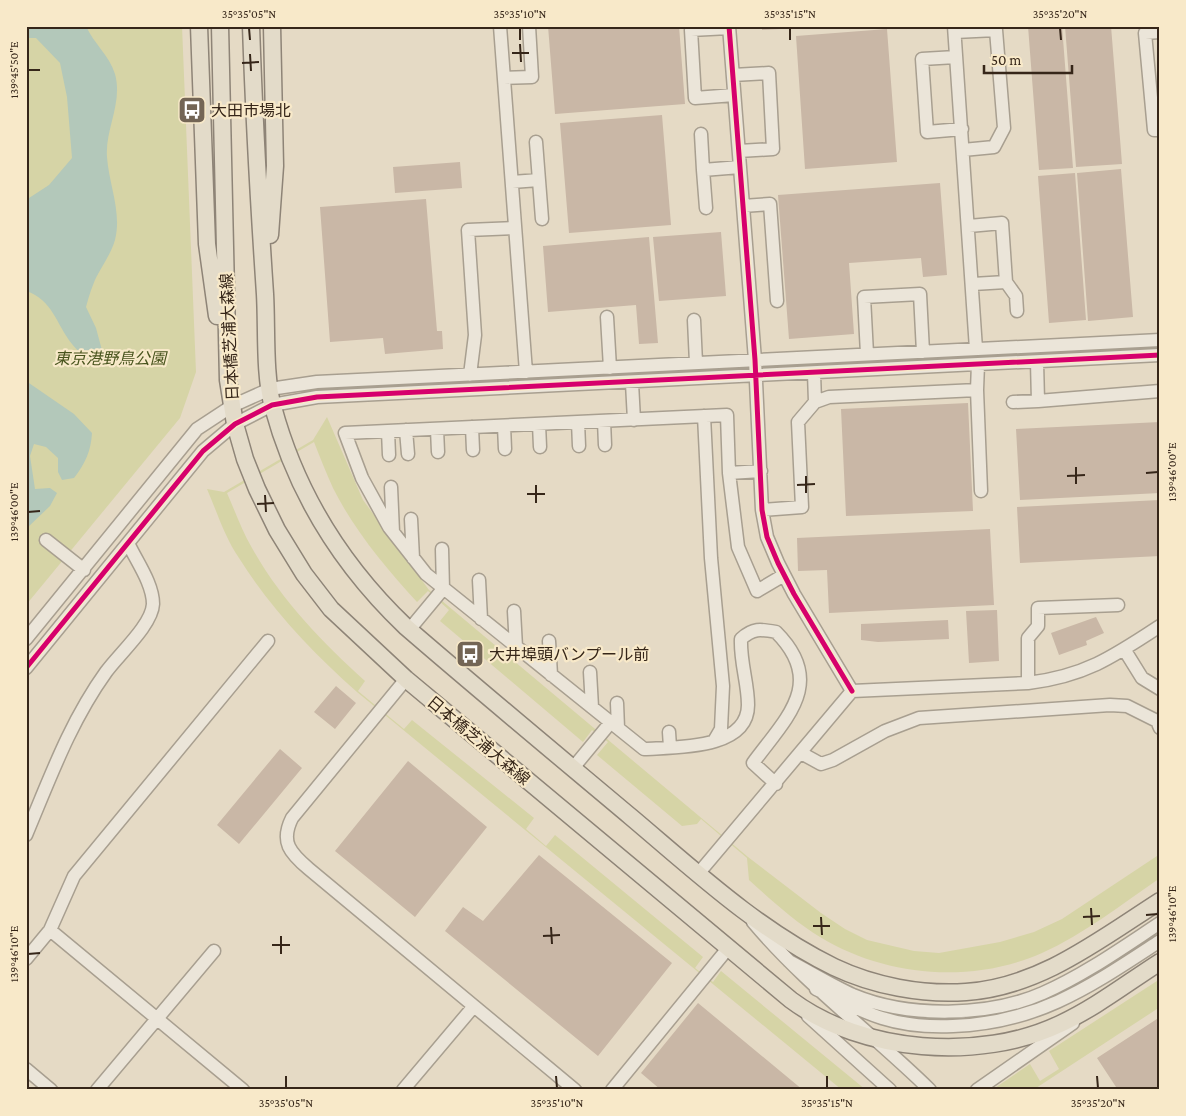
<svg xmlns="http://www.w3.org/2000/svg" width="1186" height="1116" font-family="'Crimson Pro','Noto Sans JP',serif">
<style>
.green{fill:#d6d4a6}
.water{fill:#b3c8ba}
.building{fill:#c9b7a6}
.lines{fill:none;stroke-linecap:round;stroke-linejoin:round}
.minor-casing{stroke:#a89f90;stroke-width:15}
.major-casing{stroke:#8e8477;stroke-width:19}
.minor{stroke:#ebe5d9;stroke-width:12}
.major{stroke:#e3dbc9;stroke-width:16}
.cycleway-casing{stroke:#f8e9c9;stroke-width:8}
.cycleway{stroke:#d6006c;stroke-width:5}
.ticks{fill:none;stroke:#362619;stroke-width:2}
.labels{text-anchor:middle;stroke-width:4.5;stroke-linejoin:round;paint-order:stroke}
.poi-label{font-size:16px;fill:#362619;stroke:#f8e9c9;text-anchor:start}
.street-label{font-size:16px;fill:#362619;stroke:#f8e9c9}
.park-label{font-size:16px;font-style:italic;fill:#48541d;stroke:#f8e9c9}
.neatline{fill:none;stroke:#362619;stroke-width:2}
.ticks-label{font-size:12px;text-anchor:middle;fill:#362619}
</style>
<rect width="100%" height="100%" fill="#e5dac5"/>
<path class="green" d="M26,26H182L196,372L180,418L26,605Z
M327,417L363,500L429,590L748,857L821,913L845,929L867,940L914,951L939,953L1000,942L1034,932L1062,919L1160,854V878C1122,904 1084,934 1042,953C971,984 886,977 820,937C795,922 771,900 749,880L747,858L701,819L697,824L682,826L597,755L608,742L592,730L583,742L440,621L449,610L428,591L417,602C385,567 354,530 333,488C326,473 320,457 314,442L227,493C235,511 242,531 252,548C281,600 322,642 365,681L358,691L404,729L412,720L534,818L526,829L546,846L555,835L703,957L695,968L713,982L721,971L866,1090H842L357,692C312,652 271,609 239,558C225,538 217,512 207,489L224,492L313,440Z
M1160,979V1007L1033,1090H992L1030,1064L1040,1081L1059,1069L1049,1051Z"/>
<path class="water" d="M26,26H86C94,44 109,55 115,74C123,103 105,129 107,157C109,185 122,212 115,240C110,257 99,269 93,285C90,292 88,300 86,307L96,328L103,354L93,363C86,357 77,351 72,344C56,324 53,300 26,291V200L49,185L72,158L67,97L60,63L36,38H26Z
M26,381L74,414L92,433C91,451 85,464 74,478L62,480L58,472V458L46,447L34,444L30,456L35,489L50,488L57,493L50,506L26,529Z"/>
<path class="building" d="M548,26H679L685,104L555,114Z
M762,26H800V28L762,30Z
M1028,26H1062L1073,168L1039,170Z
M1065,26H1111L1122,164L1076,167Z
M887,29L897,162L805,169L796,36Z
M662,115L671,225L569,233L560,123Z
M460,162L462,188L395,193L393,167Z
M1121,169L1133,317L1088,321L1077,173Z
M1075,173L1086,320L1049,323L1038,176Z
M940,183L947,275L923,277L921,258L849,263L854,334L789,339L778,195Z
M426,199L437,331H442L443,349L385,354L383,338L330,342L320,207Z
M721,232L726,296L659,301L653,237Z
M649,237L658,343L639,344L636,305L548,312L543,246Z
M968,403L973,511L846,516L841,409Z
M1160,422V493L1020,500L1016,429Z
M1160,500V556L1020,563L1017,507Z
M990,529L994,605L829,613L827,570L798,571L797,538Z
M997,610L999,661L969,663L966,611Z
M1096,617L1104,633L1086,641L1087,645L1059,655L1051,633Z
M948,620L949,639L878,642L861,640V624Z
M336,686L356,703L335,729L314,712Z
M280,749L302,768L239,844L217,825Z
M408,761L487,827L415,917L335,851Z
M539,855L672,963L598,1056L445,931L463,907L483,921Z
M698,1003L803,1090H661L641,1073Z
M1160,1017V1090H1118L1097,1058Z"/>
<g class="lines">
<defs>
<path id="minor" d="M500,26L526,372
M729,26L755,360L762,510L767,537L778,563L794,594L852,691
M954,26L976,349
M729,28L691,30L695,98L734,95
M955,32L996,30L1004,128L994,147L963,150
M1160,32L1145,33L1154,130H1160
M956,57L922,59L927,132L962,129
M733,75L769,73L773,149L739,151
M504,78L532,77L529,26
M701,134L703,170L740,167
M536,142L542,219
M703,170L706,208
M512,182L539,180
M743,206L770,204L777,301
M969,226L1002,223L1006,282L1016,296L1017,311
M973,284L1006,282
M607,317L610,368
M694,320L696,363
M867,354L864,297L920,294L923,352
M470,375L475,335L468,230L515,228
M632,383L634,420
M977,390L981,491
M1038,401L1160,391
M815,402L829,397L977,390L978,364
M1013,402L1038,401L1037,362
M704,416L711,558L723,686L721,729L714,741
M604,421L605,445
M578,422L579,446
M539,424L540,447
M504,426L505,449
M472,427L473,450
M437,429L438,452
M406,430L408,454
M388,431L389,455
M729,473L761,471
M391,487L393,532
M762,510L802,507L798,422L815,402L814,373
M411,519L413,558
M46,540L84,570
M479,580L481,619
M514,611L516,647
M409,630L443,589L442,549
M26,639L197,429L232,406L270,389L317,382L1160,340
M549,641L551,675
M1124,649L1142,678L1160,689
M26,668L203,451L235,424L272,405L317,397L1160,355
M590,672L592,707
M406,679L292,818C280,842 290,853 309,869L575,1090
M1028,683V638L1038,626V608L1118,605
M617,703L618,728
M669,732L670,747
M801,753L821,764L833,760L885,731L919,718L1110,705L1127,706L1157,721L1160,728
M573,768L611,722
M776,784L753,763C786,718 827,683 776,632C760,629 753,628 741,639C740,662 748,683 748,705C748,750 675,747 644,749L426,574L389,527L362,478L345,433L727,415L729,473L738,547L757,591L784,575
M26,835C50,778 70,722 106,672C119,654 152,625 153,604C153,584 137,562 129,545
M698,874L852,691L1028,683C1085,676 1113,657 1160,626
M753,922C806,985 872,1033 930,1090
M50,930L243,1090
M26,959L50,930L74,876L268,641
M789,961C810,972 831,985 853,995C908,1018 989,1017 1043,993C1084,975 1122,948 1160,923
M816,989C838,999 859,1011 882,1018C904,1025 930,1027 953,1026C1039,1023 1091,986 1160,941
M808,1016L890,1090
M26,1069L51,1090
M97,1090L214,951
M403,1090L474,1006
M612,1090L729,947
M977,1090L1073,1023"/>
<path id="major" d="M199,26L207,244L217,316
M220,26L228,380L235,424L245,459L257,489L277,530L304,574L331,609L406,679L791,1000C862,1053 980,1062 1060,1024C1095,1008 1127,983 1160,962
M251,26C254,116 259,205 265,294C267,328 264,375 273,407C296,492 342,566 406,627C480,691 556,754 631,817C695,871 758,930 834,967C874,986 922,995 966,992C1040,987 1099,940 1160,901
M270,235L275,166L272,26"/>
</defs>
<use href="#minor" class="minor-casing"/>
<use href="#major" class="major-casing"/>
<use href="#minor" class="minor"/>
<use href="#major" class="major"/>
<defs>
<path id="cycleway" d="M729,26L755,360L762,510L767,537L778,563L794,594L852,691
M26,668L203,451L235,424L272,405L317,397L1160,355"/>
</defs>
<use href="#cycleway" class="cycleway-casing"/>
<use href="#cycleway" class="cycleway"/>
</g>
<path class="ticks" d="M249,28L250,40M520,28V40M790,28V40M1060,28L1061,40M520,44L521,62M512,53H529M250,54L251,71M242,63L259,62M28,70H40M1076,467V484M1146,473L1158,472M806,476V493M1067,476L1085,475M536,485V503M797,485L815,484M527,494H545M265,495L266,512M257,504L274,503M28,512L40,511M1091,908L1092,925M1146,915L1158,914M821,917L822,935M1083,917L1100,916M813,926H830M551,927L552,944M281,936V954M543,936L560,935M272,945H290M28,954L40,953M286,1076V1088M556,1076L557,1088M827,1076V1088M1097,1076L1098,1088"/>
<defs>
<symbol id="bus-square" viewBox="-11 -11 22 22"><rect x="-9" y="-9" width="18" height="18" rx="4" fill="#736555" stroke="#f8e9c9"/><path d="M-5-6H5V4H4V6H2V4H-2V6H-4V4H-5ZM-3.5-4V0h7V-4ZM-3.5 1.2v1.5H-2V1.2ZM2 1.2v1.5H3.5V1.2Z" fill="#fff"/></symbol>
</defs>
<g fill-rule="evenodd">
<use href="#bus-square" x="176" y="94" width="32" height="32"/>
<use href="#bus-square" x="454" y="638" width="32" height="32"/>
</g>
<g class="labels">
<g class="poi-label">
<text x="211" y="116">大田市場北</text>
<text x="489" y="660">大井埠頭バンプール前</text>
</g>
<g class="street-label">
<text transform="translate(229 337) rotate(-93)" y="6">日本橋芝浦大森線</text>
<text transform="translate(479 740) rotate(40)" y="6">日本橋芝浦大森線</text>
</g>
<g class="park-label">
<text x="110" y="364">東京港野鳥公園</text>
</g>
</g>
<rect width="1186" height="1116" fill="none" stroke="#f8e9c9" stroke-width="55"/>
<path d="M984 65v8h88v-8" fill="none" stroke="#362619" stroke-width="2.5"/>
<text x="991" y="65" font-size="15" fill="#362619" stroke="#f8e9c9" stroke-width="4" paint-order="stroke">50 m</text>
<rect x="28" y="28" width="1130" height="1060" class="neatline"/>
<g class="ticks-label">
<text x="249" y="18">35°35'05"N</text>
<text x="520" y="18">35°35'10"N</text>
<text x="790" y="18">35°35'15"N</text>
<text x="1060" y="18">35°35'20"N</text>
<text transform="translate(14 70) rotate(-90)" y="4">139°45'50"E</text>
<text transform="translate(1172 472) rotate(-90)" y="4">139°46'00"E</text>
<text transform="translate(14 512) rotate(-90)" y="4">139°46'00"E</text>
<text transform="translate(1172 914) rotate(-90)" y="4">139°46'10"E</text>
<text transform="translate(14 954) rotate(-90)" y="4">139°46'10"E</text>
<text x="286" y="1107">35°35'05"N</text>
<text x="557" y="1107">35°35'10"N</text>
<text x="827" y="1107">35°35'15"N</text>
<text x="1098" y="1107">35°35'20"N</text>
</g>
</svg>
